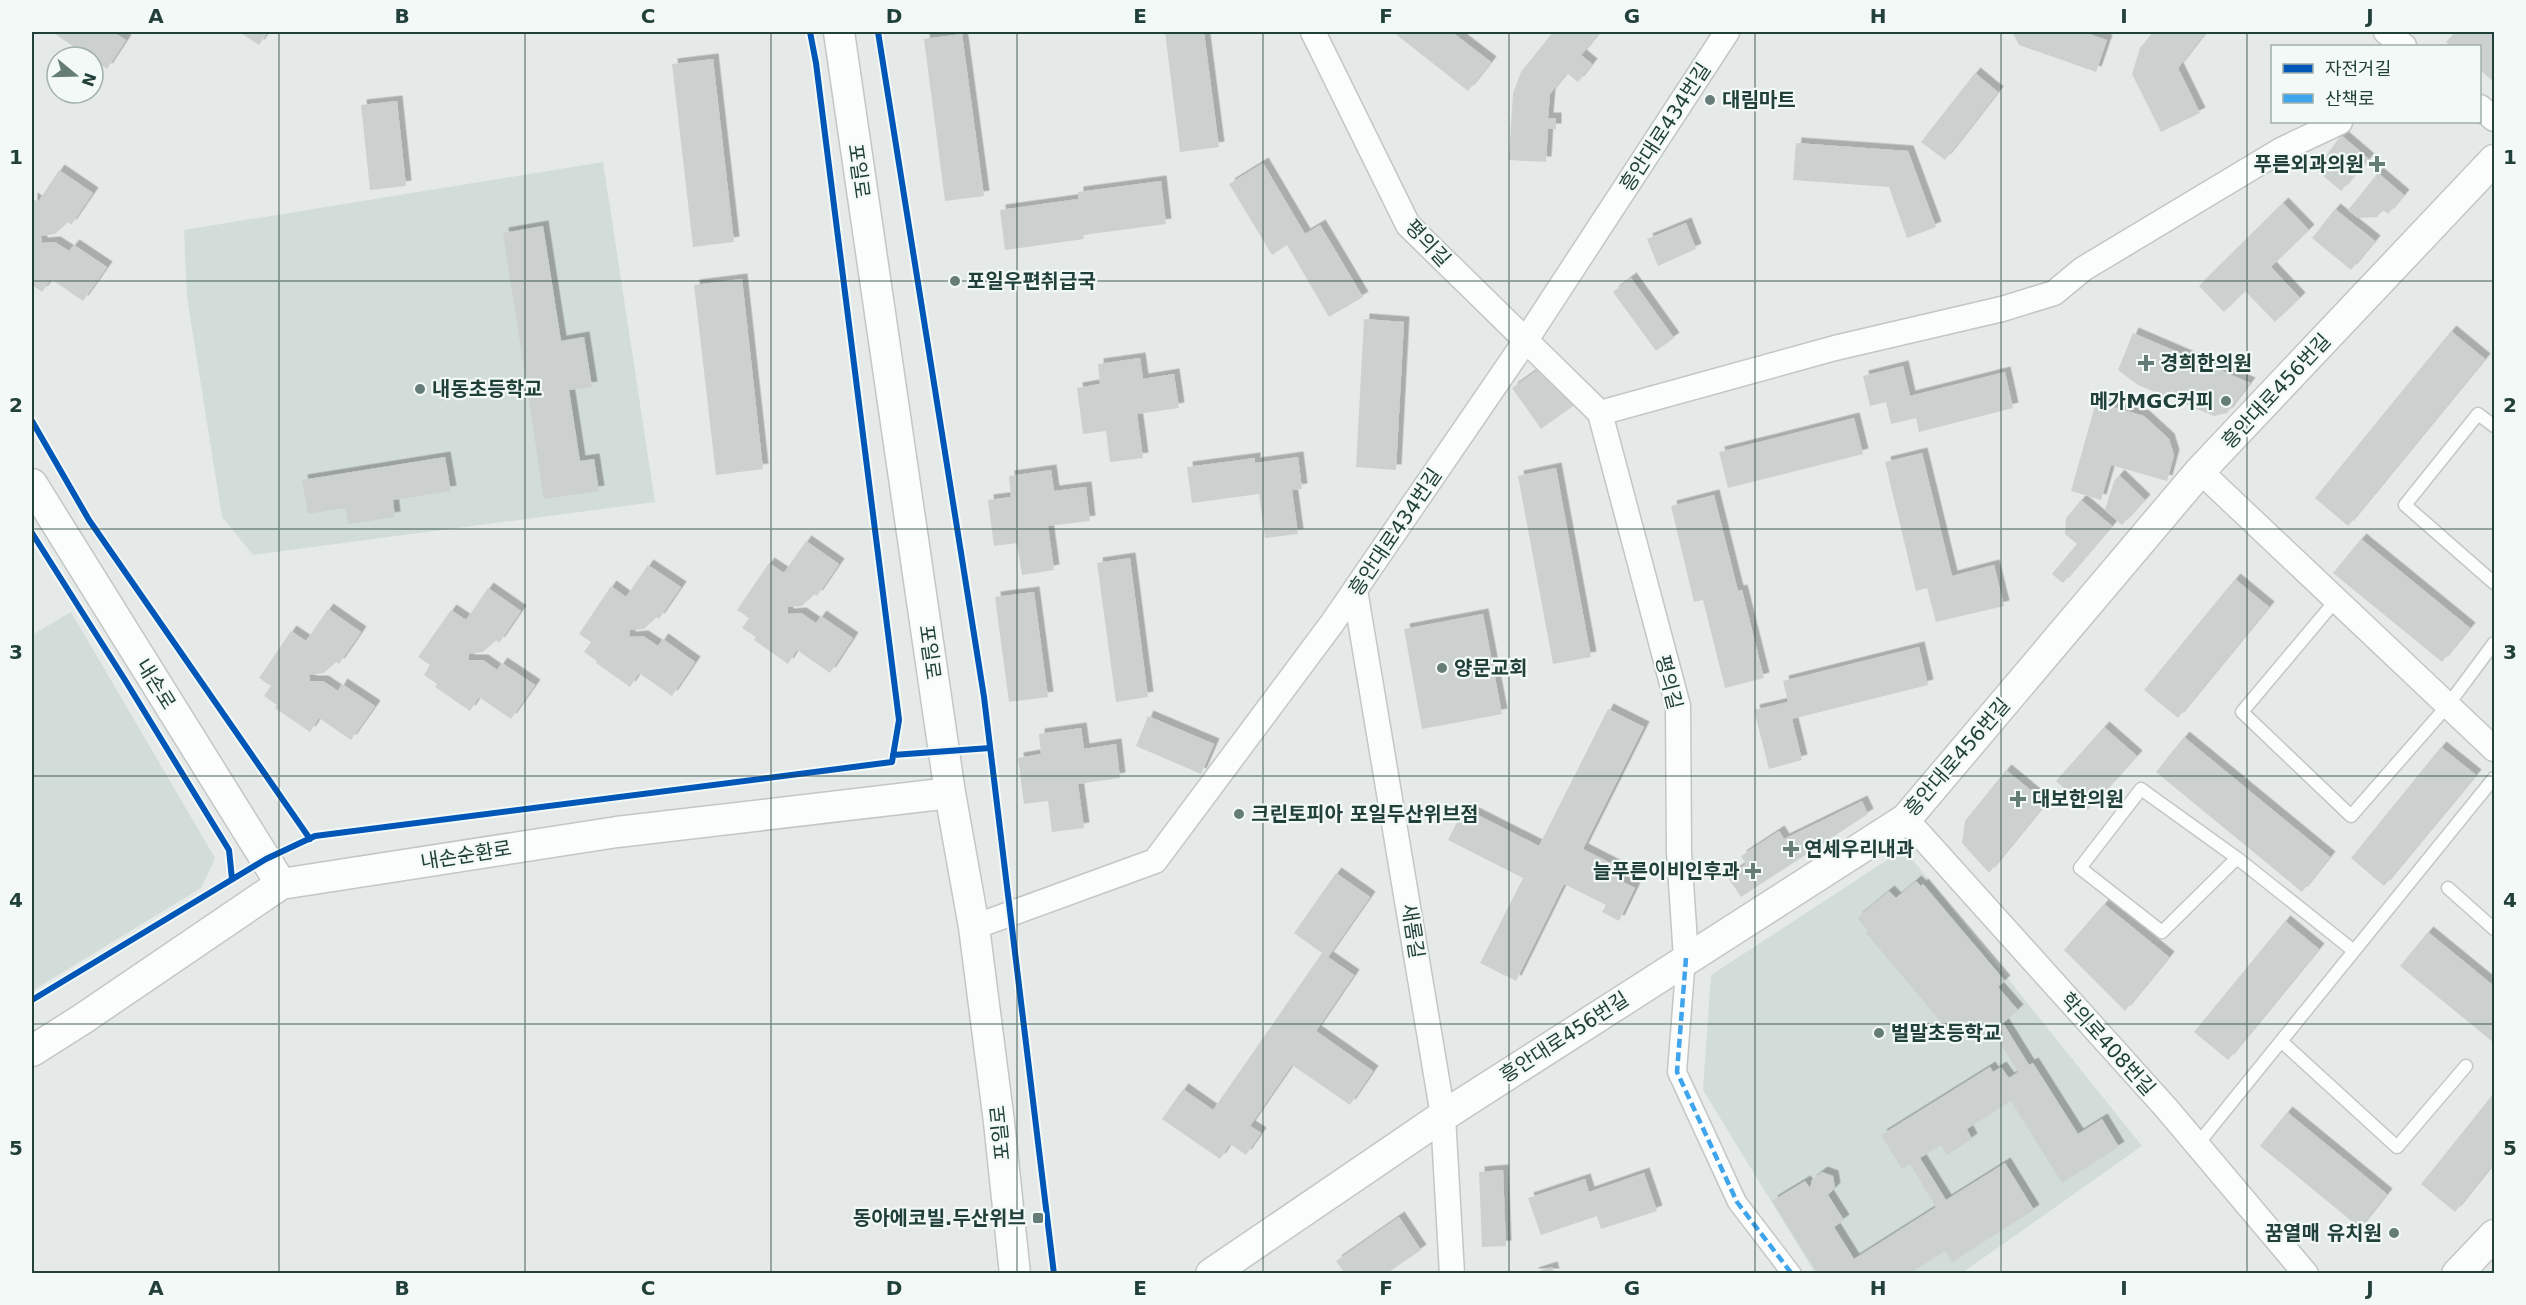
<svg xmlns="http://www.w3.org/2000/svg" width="2526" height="1305" font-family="'DejaVu Sans','Noto Sans KR',sans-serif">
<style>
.built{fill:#d2dcd8}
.building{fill:#ccd1cf;filter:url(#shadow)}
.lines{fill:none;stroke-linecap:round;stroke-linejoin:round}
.service-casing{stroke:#c2c7c5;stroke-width:15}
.pedestrian-casing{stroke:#c2c7c5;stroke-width:21}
.minor-casing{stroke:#c2c7c5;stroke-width:27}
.tertiary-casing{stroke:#c2c7c5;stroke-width:33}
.service{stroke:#fbfcfc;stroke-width:12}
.pedestrian{stroke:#fbfcfc;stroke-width:18}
.minor{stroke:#fbfcfc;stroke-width:24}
.tertiary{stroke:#fbfcfc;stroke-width:30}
.quiet{stroke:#3ea4ec;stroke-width:4.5;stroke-dasharray:9 4.5;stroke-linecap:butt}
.cycleway-casing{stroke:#f3f9f6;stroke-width:10}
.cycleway{stroke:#0057b8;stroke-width:6}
.grid{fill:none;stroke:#214039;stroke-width:1.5;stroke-opacity:0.55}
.poi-dot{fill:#667c76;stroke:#f3f9f6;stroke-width:2}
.labels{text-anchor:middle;stroke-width:4.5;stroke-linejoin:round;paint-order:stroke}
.poi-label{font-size:20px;font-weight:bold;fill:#214039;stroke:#f3f9f6;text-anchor:start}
.street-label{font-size:20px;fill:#214039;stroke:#f3f9f6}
.neatline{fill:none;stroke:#214039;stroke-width:2}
.grid-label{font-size:20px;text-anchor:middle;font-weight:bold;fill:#214039}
</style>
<defs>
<filter id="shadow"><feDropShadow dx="5.5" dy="-5.5" stdDeviation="0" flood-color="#0004"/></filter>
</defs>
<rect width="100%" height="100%" fill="#e5eae8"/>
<path class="built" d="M603,162L655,502L253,555L222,517L187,297L184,230Z
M71,612L215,858L201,888L32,991V635Z
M1904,849L2142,1146L1962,1273H1815L1703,1090L1711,975Z"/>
<path class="building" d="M52,32H113L126,40L107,69Z
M239,32H268L259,45Z
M1165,32H1204L1219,147L1180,152Z
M1393,32H1452L1491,62L1468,91Z
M1553,32H1600L1581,55L1592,64L1578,82L1567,73L1550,94L1548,118H1556V129H1548L1546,162L1509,160L1513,93L1521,72Z
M2012,32H2083L2107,40L2096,72L2019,45Z
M2153,32H2206L2178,68L2200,113L2161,132L2132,74L2140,48Z
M2455,32H2494V82L2480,70V46H2451L2446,42Z
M962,34L984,196L945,201L924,39Z
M713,59L734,242L693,247L672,64Z
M1975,73L1998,92L1945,160L1921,142Z
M397,101L406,186L370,190L361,105Z
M2341,135L2369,159L2341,191L2316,170Z
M1796,143L1908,151L1936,227L1907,238L1889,187L1793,180Z
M1263,163L1305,234L1320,225L1363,297L1329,317L1287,245L1272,255L1229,184Z
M59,170L93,193L71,225L68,222L55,234L41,236L42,243L55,242L69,251L74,245L107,267L83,301L51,279L42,292L32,285V198L38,202Z
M2378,173L2404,195L2388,214L2383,210L2377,217L2358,218L2348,210Z
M1161,181L1166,224L1083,235L1084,239L1005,250L1000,210L1078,199V192Z
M2283,203L2309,230L2271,267L2300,298L2275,322L2245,291L2224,312L2199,286Z
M2335,209L2375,241L2351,270L2312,238Z
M1686,223L1696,249L1658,266L1647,239Z
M543,226L561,341L584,337L592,387L569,390L580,461L594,459L599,491L544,499L503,233Z
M1631,278L1674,338L1656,351L1613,292Z
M742,279L763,469L716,475L694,285Z
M1364,319L1404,322L1396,470L1356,467Z
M2451,331L2485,359L2348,526L2315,498Z
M2133,333L2250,383L2227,413L2214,416L2138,385L2118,370Z
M1140,358L1143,379L1174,374L1179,408L1137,414L1143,458L1110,462L1106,431L1083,434L1077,388L1100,384L1098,364Z
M1903,366L1910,396L2005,372L2013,408L1919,432L1916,418L1891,424L1886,402L1870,406L1863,376Z
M1539,369L1576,404L1541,429L1512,388Z
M2096,402L2144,416L2169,439L2174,455L2167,481L2111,465L2101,500L2071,491Z
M1854,418L1863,454L1728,488L1719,452Z
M1922,453L1952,576L1994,565L2004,606L1936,622L1927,588L1916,591L1885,462Z
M445,457L451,491L393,500L395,517L348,524L345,508L308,514L302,480Z
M1298,457L1302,489L1292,490L1298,534L1265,538L1259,494L1192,503L1187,467L1255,458V463Z
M1556,468L1591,657L1553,664L1518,476Z
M1051,470L1054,491L1086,487L1090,521L1048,526L1054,570L1022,575L1017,543L994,546L988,500L1011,497L1009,476Z
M2119,475L2145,500L2122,525L2105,510L2114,481Z
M1714,495L1738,591L1742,590L1764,678L1725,688L1703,600L1694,602L1671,506Z
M2081,500L2112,526L2063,583L2052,574L2077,544L2065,534L2066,518Z
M2361,539L2470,628L2442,662L2333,573Z
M806,541L839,564L817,596L814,594L802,606L788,607V614L801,613L816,623L821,616L853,638L830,673L797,650L788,664L754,640L756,637L742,628L749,618L737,610L769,563L784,573Z
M1130,558L1148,697L1116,702L1097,563Z
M648,565L681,587L659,619L656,617L644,629L630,630V637L643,636L658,646L663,639L695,662L672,696L639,673L630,687L596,663L597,661L584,652L591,642L579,634L611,586L626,597Z
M2235,579L2269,607L2178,718L2144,690Z
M488,588L521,611L499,643L496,640L483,652L469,654V660H483L497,670L502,663L535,685L511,719L479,697L470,711L435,687L437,684L424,675L430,665L418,657L451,610L466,620Z
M1034,592L1048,697L1009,702L995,597Z
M328,609L361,632L339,664L336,662L324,673L309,675L310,681H323L338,691L342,684L375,706L351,740L319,718L310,732L275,708L277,705L264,696L271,686L259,678L291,631L306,641Z
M1483,614L1502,714L1422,729L1404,629Z
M1919,647L1928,685L1792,719L1802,760L1769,769L1754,710L1788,702L1783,681Z
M1608,709L1644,727L1583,849L1624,870L1619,880L1635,888L1619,921L1602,912L1606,905L1564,884L1516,981L1480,963L1523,878L1448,840L1464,808L1539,846Z
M1148,716L1214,744L1201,774L1136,746Z
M2104,727L2137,756L2088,810L2056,781Z
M1081,728L1084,749L1116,744L1120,778L1078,784L1084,828L1052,832L1048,801L1024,804L1018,758L1041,754L1039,734Z
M2184,737L2330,857L2302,892L2156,772Z
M2441,747L2476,775L2384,886L2351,858Z
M2006,770L2046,803L1989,873L1962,843L1965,821Z
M1862,801L1868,814L1741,897L1727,876L1746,864L1741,856L1779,831L1784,839Z
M1336,873L1370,897L1328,957L1354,975L1316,1031L1373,1071L1350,1105L1292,1065L1250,1126L1261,1133L1246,1155L1230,1144L1220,1159L1162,1119L1183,1089L1213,1110L1322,953L1294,933Z
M1916,881L1921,886L1923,884L2005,981L1998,987L2018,1010L2003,1023L2029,1065L2033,1063L2078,1134L2102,1119L2119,1147L2062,1183L2011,1101L1967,1129L1972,1139L1947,1155L1941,1145L1920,1158L1946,1200L2005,1163L2034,1210L1952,1262L1945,1251L1909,1274H1818L1772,1201L1805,1181L1810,1188L1812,1180L1822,1172L1833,1176L1835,1188L1828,1195L1844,1220L1834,1227L1854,1259L1936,1207L1910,1164L1902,1169L1881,1135L1990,1067L1993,1072L2001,1067L2009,1078L2018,1072L1993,1032L1981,1041L1973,1031L1964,1038L1953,1025L1947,1029L1866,933L1868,931L1857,918L1889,891L1896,898Z
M2104,904L2169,957L2125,1011L2064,950Z
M2285,921L2319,949L2228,1060L2194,1032Z
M2428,932L2494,986V1043L2400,966Z
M2494,1093V1163L2455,1212L2421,1184Z
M2287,1112L2387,1194L2360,1228L2260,1146Z
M1503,1170L1506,1246L1482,1247L1479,1172Z
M1644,1173L1657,1211L1601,1229L1597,1216L1541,1235L1528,1198L1585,1179L1589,1192Z
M1399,1217L1421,1250L1386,1274H1340L1343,1271L1336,1261Z
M1552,1267L1554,1274H1533V1273Z"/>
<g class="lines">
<defs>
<path id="service" d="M2494,426L2478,414L2405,505L2494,583
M2336,600L2242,712L2351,816L2448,705L2494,643
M2237,858L2162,932L2080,868L2141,789L2237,858L2354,951
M2448,888L2494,929
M2281,1041L2397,1147L2466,1066
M2197,1145L2494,778"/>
<path id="pedestrian" d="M1686,958L1677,1072L1737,1202L1792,1274"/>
<path id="minor" d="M1313,32L1408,225L1600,413L1678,706L1679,852L1686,958
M2386,32L2404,46
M2480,107L2494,119
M1600,413L1835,348L2002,309L2054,293L2083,269L2281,150L2340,122
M2200,471L2494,749
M1355,590L1443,1116L1452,1274
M1906,819L2167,1109L2306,1274
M974,927L1155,861L1333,622L1526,340L1727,32"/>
<path id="tertiary" d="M839,32L950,793L974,927L999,1122L1015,1274
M32,484L281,884
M32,1051L84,1018L281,884L617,832L950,793
M1211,1274L1443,1116L1906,819L2200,471L2494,160
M2457,1274L2494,1235"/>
</defs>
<use href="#service" class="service-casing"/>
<use href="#pedestrian" class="pedestrian-casing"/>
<use href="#minor" class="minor-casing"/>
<use href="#tertiary" class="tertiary-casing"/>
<use href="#service" class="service"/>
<use href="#pedestrian" class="pedestrian"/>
<use href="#minor" class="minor"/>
<use href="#tertiary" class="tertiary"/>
<path class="quiet" d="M1686,958L1677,1072L1737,1202L1792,1274"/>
<defs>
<path id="cycleway" d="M878,32L984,697L1054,1274
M32,421L89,520L310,839
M32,533L125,680L229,850L232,879
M893,755L990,748
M32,1000L266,859L315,836L892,762L899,720L816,63L810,32"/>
</defs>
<use href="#cycleway" class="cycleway-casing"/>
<use href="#cycleway" class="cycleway"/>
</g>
<path class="grid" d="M279,32V1274M525,32V1274M771,32V1274M1017,32V1274M1263,32V1274M1509,32V1274M1755,32V1274M2001,32V1274M2247,32V1274M32,281H2494M32,529H2494M32,776H2494M32,1024H2494"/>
<g class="poi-dot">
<circle cx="1710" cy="100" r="6"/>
<path d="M2374 155h6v6h6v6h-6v6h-6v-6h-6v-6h6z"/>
<circle cx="955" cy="281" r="6"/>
<path d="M2143 354h6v6h6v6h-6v6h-6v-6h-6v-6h6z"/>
<circle cx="420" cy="389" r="6"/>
<circle cx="2226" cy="401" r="6"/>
<circle cx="1442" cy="668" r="6"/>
<path d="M2015 790h6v6h6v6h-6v6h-6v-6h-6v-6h6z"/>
<circle cx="1239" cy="814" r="6"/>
<path d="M1788 840h6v6h6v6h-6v6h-6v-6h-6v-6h6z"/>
<path d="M1750 862h6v6h6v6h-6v6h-6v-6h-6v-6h6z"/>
<circle cx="1879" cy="1033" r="6"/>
<rect x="1032" y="1212" width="12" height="12" rx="3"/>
<circle cx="2394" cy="1233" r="6"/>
</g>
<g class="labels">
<g class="poi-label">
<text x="1722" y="107">대림마트</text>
<text x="2364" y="171" text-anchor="end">푸른외과의원</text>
<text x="967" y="288">포일우편취급국</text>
<text x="2160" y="370">경희한의원</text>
<text x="432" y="396">내동초등학교</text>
<text x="2214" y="408" text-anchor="end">메가MGC커피</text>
<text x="1454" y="675">양문교회</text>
<text x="2032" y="806">대보한의원</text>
<text x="1251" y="821">크린토피아 포일두산위브점</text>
<text x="1804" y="856">연세우리내과</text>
<text x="1740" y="878" text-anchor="end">늘푸른이비인후과</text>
<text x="1891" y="1040">벌말초등학교</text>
<text x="1026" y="1225" text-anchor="end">동아에코빌.두산위브</text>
<text x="2382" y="1240" text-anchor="end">꿈열매 유치원</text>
</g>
<g class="street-label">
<text transform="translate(1665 127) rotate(-57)" y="7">흥안대로434번길</text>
<text transform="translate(859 171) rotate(82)" y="7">포일로</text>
<text transform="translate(1428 243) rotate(47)" y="7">평의길</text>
<text transform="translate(2276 391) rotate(-47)" y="7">흥안대로456번길</text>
<text transform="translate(1395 532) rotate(-56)" y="7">흥안대로434번길</text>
<text transform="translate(930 652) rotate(82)" y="7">포일로</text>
<text transform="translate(1669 682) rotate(76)" y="7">평의길</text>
<text transform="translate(156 684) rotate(58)" y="7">내손로</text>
<text transform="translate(1957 757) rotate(-49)" y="7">흥안대로456번길</text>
<text transform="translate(466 855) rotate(-9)" y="7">내손순환로</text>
<text transform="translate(1413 931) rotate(81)" y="7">새롬길</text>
<text transform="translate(1564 1037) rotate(-33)" y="7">흥안대로456번길</text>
<text transform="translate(2108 1044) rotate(48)" y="7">학의로408번길</text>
<text transform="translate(1000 1133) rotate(-96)" y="7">포일로</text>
</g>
</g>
<rect width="2526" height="1305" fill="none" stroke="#f3f9f6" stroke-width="66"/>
<rect x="2271" y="45" width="210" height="78" fill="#f3f9f6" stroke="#9fafaa" stroke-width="1.5"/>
<rect x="2283" y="64" width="30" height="9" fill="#0057b8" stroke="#9fafaa" stroke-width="1.5"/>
<text x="2325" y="75" font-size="18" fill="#214039">자전거길</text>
<rect x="2283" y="94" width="30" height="9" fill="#3ea4ec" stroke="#9fafaa" stroke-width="1.5"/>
<text x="2325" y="105" font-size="18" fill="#214039">산책로</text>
<g transform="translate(75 75) rotate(109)"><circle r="28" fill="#f3f9f6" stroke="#9fafaa" stroke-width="1.5"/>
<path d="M0-4.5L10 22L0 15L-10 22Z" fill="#667c76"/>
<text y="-9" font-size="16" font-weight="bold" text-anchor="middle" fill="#214039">N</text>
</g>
<rect x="33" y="33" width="2460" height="1239" class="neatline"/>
<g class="grid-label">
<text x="156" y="23">A</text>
<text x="402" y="23">B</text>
<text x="648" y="23">C</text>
<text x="894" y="23">D</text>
<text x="1140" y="23">E</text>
<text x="1386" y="23">F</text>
<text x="1632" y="23">G</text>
<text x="1878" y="23">H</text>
<text x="2124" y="23">I</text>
<text x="2370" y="23">J</text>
<text x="16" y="164">1</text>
<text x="2510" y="164">1</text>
<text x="16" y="412">2</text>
<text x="2510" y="412">2</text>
<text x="16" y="659">3</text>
<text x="2510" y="659">3</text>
<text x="16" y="907">4</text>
<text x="2510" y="907">4</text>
<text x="16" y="1155">5</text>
<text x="2510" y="1155">5</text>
<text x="156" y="1295">A</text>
<text x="402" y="1295">B</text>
<text x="648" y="1295">C</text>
<text x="894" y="1295">D</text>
<text x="1140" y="1295">E</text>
<text x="1386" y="1295">F</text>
<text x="1632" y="1295">G</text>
<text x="1878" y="1295">H</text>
<text x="2124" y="1295">I</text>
<text x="2370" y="1295">J</text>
</g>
</svg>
